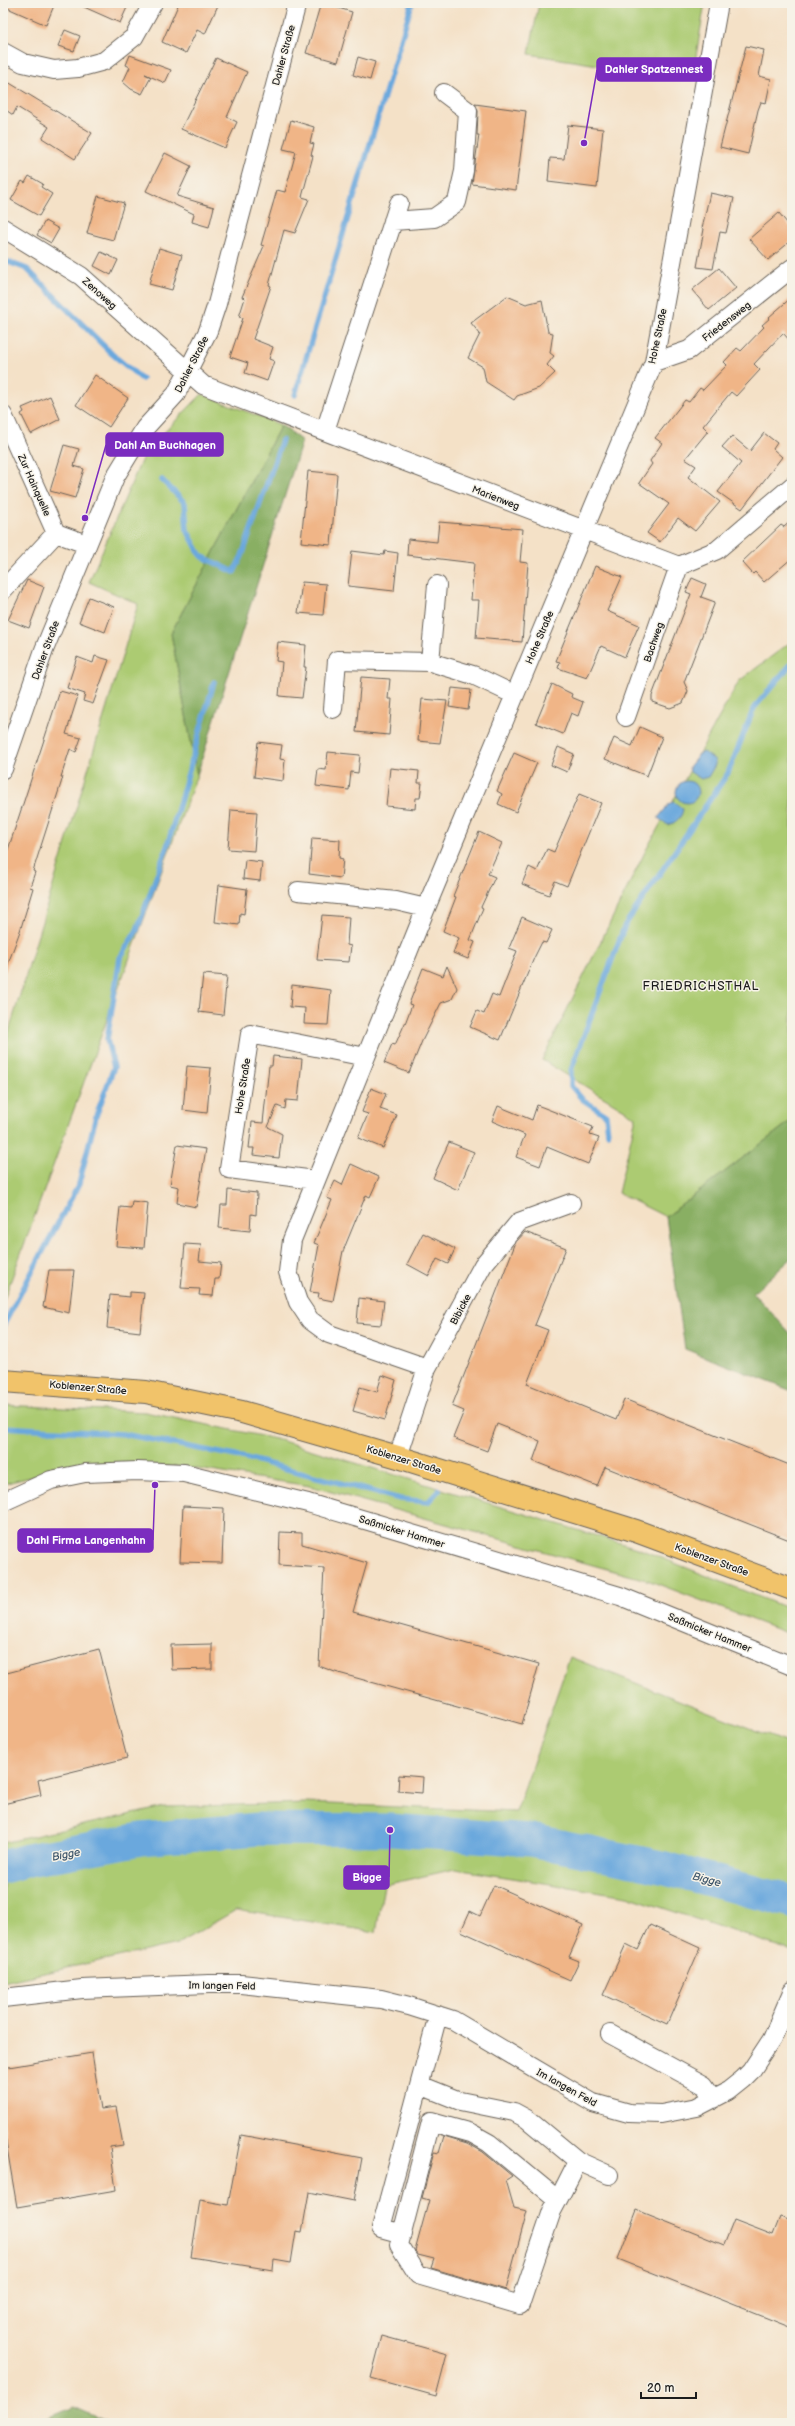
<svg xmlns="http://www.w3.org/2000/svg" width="795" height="2426" font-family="'Balsamiq Sans',sans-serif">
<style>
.green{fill:#accb72;stroke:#647447}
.forest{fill:#89af64;stroke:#526640}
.water{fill:#6ba8dd;stroke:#44627c}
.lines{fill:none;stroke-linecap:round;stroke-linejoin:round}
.stream{stroke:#6ba8dd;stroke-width:5.5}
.river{stroke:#6ba8dd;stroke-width:33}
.building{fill:#f0b587}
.minor-casing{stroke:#686158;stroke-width:20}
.major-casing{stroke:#686158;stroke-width:24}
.minor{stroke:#fff;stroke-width:18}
.major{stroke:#f1c36a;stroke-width:22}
.labels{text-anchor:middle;stroke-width:3;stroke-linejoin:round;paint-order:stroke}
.street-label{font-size:10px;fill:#1c1c1c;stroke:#f7f3e8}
.water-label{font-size:11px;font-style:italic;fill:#3c5469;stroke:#f7f3e8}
.quarter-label{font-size:12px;letter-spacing:1px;fill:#1c1c1c;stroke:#f7f3e8}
.leader{fill:none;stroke:#7b2cbf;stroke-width:1.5}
.callout-dot{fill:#7b2cbf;stroke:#f7f3e8;stroke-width:1.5}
.callout{fill:#7b2cbf;stroke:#7b2cbf;stroke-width:1.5}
.callout-label{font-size:11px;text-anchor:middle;font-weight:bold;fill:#fff}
</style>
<rect width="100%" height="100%" fill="#f7f3e8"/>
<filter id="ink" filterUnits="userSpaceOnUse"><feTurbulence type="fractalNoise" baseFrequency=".025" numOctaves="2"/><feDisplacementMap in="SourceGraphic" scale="8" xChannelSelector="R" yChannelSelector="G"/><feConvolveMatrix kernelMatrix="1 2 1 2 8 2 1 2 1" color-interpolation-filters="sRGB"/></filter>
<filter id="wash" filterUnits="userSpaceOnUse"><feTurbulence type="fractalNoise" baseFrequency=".012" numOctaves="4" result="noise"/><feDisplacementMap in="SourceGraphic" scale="16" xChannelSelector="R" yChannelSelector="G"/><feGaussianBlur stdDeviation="0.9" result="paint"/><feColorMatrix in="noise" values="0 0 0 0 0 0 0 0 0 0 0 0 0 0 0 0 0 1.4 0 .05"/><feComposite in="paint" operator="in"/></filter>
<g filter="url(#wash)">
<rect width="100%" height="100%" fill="#f4e1c7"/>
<path class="green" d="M539,3H705L692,80L529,54Z
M202,394L281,425L171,633L197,775L3,1302V1051L138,604L89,582L145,452Z
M792,641V1120L666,1217L618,1193L636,1117L542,1060L646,850L739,681Z
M3,1405L145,1412L276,1439L637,1548L792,1610V1635L650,1581L310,1486L184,1467L87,1463L3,1484Z
M570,1657L792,1745V1951L627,1896L455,1869L384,1885L376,1932L236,1910L177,1944L3,1982V1843L164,1807L306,1803L516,1812Z"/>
<path class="forest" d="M281,425L302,441L197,775L171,633Z
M792,1120V1258L753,1293L792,1335V1391L685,1349L666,1217Z
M74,2407L110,2423H36Z"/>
<path class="water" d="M704,752L715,760V765L708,777L701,779L690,772L689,767L700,753Z
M676 792a11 11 0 1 1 22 0a11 11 0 1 1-22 0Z
M674,802L683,809C682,818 675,823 668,825L658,818L670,803Z"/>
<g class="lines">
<path class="stream" d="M3,260L27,269L112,354L142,379
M295,395L412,3
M162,480L185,503L187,530L201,556L234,572L242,556L282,440
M608,1133L606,1115L582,1099L571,1086V1070L625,925L728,773L754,708L792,663
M3,1326L79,1184L96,1116L114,1067L107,1040L120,958L137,930L167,847L214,682
M3,1427L123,1434L246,1458L400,1499L428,1502L439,1490"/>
<path class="river" d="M3,1867L28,1860L141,1839L258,1829L390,1830L531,1840L661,1867L792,1902"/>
</g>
<g id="blocks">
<path class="building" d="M3,3H55L46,25L3,6Z
M75,3H129L120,23Z
M179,3H219L205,34L197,30L186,53L162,42Z
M321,3L352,12L338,62L306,53Z
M65,30L80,36L74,51L58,46Z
M746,46L764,50L759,76L771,79L766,103L761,102L758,110L748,154L720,147Z
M130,55L171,70L165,83L145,74L151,77L142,94L131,89L123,82L130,67L126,65Z
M358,57L375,62L370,80L353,75Z
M216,58L247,72L227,117L237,122L225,148L181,129Z
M3,79L92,133L75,159L42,138L49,127L17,107L13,115L3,108Z
M475,104L526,111L516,190L472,184L479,135H477L478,111Z
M291,120L314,127L310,143L314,144L311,155L313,156L302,197L309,199L295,233L284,230L269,285L271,286L253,339L273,347L269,359L274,361L267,381L245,373L248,363L230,357L243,318L239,317L245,298L242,297L264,246L261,245L277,190L285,192L296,152L283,149Z
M568,125L603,129L597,188L548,182L550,158L564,159Z
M165,153L191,166L177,196L214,207L209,227L192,222L194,214L146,191Z
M29,176L43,184L41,187L52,194L39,216L11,200L22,181L25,183Z
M710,193L734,198L726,233L720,232L713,269L697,267L704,229L702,228Z
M98,196L124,203L113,240L87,233Z
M779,213L792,229V240L768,260L749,239Z
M45,221L59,229L51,243L37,235Z
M159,248L182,255L172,290L149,284Z
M101,252L118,260L111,275L94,266Z
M719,268L736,288L709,310L692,290Z
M507,296L526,304L542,300L548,332L553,333L550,353L554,356L547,365L555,373L539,388L517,396L514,400L486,382L483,367L468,358L480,334L471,323Z
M792,297V343L783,333L754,364L760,370L736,396L731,392L703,426L708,431L685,459L696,466L688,477L720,502L695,531L678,518L660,542L647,533L669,504L639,483L652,464L650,461L662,443L655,438L685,400L689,402L700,388L703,390L727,365L724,362L737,348L741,351L764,327L762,325L770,318L769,317Z
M95,375L128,398L109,427L76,405Z
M50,396L60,419L31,434L21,414L24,412L22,408Z
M764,433L777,443L773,449L782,457L742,509L718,492L741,463L722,447L732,436L750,451Z
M64,445L79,449L74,466L84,469L75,498L50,491Z
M308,471L337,474L331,545L301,542Z
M792,520V558L764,582L755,572L753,574L742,562L781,525L784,527Z
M439,522L523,529L520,562L528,563L522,642L476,638L479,600H471L474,563L407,555L408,539L437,542Z
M352,551L384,555L385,551L398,553L394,591L348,586Z
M595,566L622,577L607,611L639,625L625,657L601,646L587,678L558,668L560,662L556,661Z
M692,578L706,584L701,597L715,602L684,682L688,691L683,703L670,708L652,702V696L691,594L686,592Z
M27,580L44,587L29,628L8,620Z
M302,582L326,584L323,615L298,613Z
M89,597L114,607L105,632L79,622Z
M278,642L306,645L304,667H306L302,698L279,696L282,662L276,661Z
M95,656L109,660L93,704L83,701L85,694L67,688L77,657L93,663Z
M361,677L390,679L388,699H392L389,735L356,732Z
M552,684L572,694L571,697L583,702L578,716L571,713L563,734L536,723Z
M452,688L471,690L468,710L449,707Z
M60,691L78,696L66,734L81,738L76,752L70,749L61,777H63L33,871L35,872L30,887L33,888L20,931L5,972H3V874L7,863L4,862Z
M422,699L447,701L440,743L418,741Z
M640,727L662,737L647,776L605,759L614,738L632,746Z
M258,742L282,745L280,759L285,760L283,781L254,777Z
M558,747L574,754L567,772L551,765Z
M328,752L360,755L358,773L351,772L349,790L316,786L318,769L326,770Z
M514,753L537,763L516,812L498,804L502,794L497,791Z
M390,768L419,771L418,783H422L420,798H416L415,809L386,806Z
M579,794L601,803L567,886L555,881L549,895L522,884L529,867L537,871L547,849L554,852Z
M231,810L257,812L254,851L228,849Z
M479,832L502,843L488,874L495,877L481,907L483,908L470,940L475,942L468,959L453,953L459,938L443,931L456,897L453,896Z
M312,838L340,840L339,858L343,859L341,878L309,874Z
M245,860L262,862L260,881L243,879Z
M219,885L247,889L244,914L240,913L239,925L215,922Z
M322,915L349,917L347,945L351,946L349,962L317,960Z
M522,917L552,930L546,943L542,942L534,958L500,1040L470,1027L477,1011L484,1014L492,994L499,997L517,951L509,948Z
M447,966L457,988L452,999L441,1003L422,1041L409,1073L384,1063L392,1044L395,1045L406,1021L412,1005L409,1004L423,968L443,976Z
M203,974L227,976L223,1015L199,1012Z
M292,985L331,990L328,1025L304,1024L305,1008L290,1007Z
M273,1056L302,1059L298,1101L286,1100L285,1109L277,1106L268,1127L282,1134L279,1158L253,1155L254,1148H249L252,1122L263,1123L269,1066H272Z
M187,1066L211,1068L207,1113L183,1110Z
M371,1088L386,1094L380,1109L397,1115L383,1148L358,1138L368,1114L362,1112Z
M537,1105L593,1127L590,1135L599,1138L588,1164L547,1147L540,1166L516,1157L525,1135L492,1121L498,1106L532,1120Z
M449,1142L474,1152L458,1190L433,1178Z
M177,1145L206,1149L196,1207L177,1203L179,1187L170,1185Z
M351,1164L379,1177L370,1197L366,1195L343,1251L333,1301L318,1298L319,1293L310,1292L319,1245L314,1243L332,1200L327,1198L335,1181L342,1185Z
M228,1190L257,1193L256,1215L251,1214L250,1231L219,1228L221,1205H227Z
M132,1201L148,1203L144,1248L116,1246L120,1207L131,1208Z
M525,1232L566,1248L535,1325L548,1330L527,1384L616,1420L624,1399L792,1466V1541L605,1467L597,1486L533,1461L540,1441L497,1424L487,1451L453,1438L464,1411L452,1406L516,1242Z
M423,1233L455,1249L448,1264L437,1259L429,1276L407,1264Z
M185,1244L201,1245L199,1261L221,1263L219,1279H215L213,1296L199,1295L200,1289L181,1288Z
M49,1270H74L69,1313L43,1307Z
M130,1292L144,1293L140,1332L107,1328L110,1295L130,1297Z
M359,1298L384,1301L381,1325L357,1323Z
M382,1375L396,1380L385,1420L353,1411L360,1387L377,1392Z
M183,1506L224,1508L222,1563L180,1562Z
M280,1532L302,1533V1544L367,1563L353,1612L539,1664L522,1724L335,1672L319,1666L324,1568L279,1565Z
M212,1644V1669L172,1670L171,1645Z
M99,1649L127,1758L38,1780L41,1795L3,1804V1674Z
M399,1775L423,1777L422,1793L398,1791Z
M494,1885L583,1925L569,1957L579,1961L570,1980L461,1931L470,1911L480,1916Z
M650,1925L700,1948L667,2024L603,1995L626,1944L638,1950Z
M92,2053L101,2109L116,2107L123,2145L110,2147L116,2190L17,2207L3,2124V2068Z
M241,2135L362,2158L354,2201L309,2192L302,2232L296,2231L291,2263L274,2260L273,2270L191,2257L200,2200L228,2205Z
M444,2136L467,2143L483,2152L512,2176L506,2180L514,2208L527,2211L506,2290L431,2268L434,2259L418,2255L415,2251L429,2200L422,2198L434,2152L439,2153Z
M637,2210L724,2245L734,2220L773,2235L780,2217L792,2221V2328L618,2259Z
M382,2336L447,2354L436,2396L371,2378Z"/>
</g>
</g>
<g filter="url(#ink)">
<use href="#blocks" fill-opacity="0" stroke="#686158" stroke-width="1"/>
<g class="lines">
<defs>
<path id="minor" d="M3,52L23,63L54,70L78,68L104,61L134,37L153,3
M393,221L434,218L457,202L464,171L468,111L444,93
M3,228L81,276L203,385L679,566L717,550L792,486
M654,362L689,350L792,268
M3,415L56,533
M325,431L399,203
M3,590L56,533L86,544
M430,662L437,585
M333,709L337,660L430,662L473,675L515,695
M626,717L679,566
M3,769L44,650L115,477L145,428L176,394L208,331L217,304L297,3
M298,891L396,901L426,908
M315,1180L229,1169L250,1034L366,1057
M427,1368L329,1334L310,1320L298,1302L288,1272L292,1240L426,908L654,362L719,3
M398,1457L427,1368L483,1265L519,1222L571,1203
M3,1502L51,1480L85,1473L138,1471L184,1473L308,1503L620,1596L792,1666
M3,1998L82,1989L209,1984H241L381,1999L409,2006L453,2020L593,2103L629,2113L661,2114L697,2107L728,2091L743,2079L751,2071L772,2039L792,1992
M610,2034L704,2085L714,2099
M420,2085L460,2101L514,2112L527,2119L578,2161L609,2175
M558,2200L489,2143L471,2133L431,2122L399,2245L418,2275L520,2305L552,2211C561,2195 569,2178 578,2161
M403,2234L381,2228L438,2015"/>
<path id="major" d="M3,1381L146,1392L242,1412L398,1457L636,1531L792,1589"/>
</defs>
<use href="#minor" class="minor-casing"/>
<use href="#major" class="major-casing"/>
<use href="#minor" class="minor"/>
<use href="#major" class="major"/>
</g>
</g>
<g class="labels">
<g class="street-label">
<text transform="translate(283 55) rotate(-75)" y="4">Dahler Straße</text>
<text transform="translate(100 293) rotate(42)" y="4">Zenoweg</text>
<text transform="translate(726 321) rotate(-38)" y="4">Friedensweg</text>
<text transform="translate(657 336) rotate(-78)" y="4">Hohe Straße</text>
<text transform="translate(191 364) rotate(-63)" y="4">Dahler Straße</text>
<text transform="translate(35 485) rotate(66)" y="4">Zur Hainquelle</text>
<text transform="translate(496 497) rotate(21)" y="4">Marienweg</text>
<text transform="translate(539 637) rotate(-67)" y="4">Hohe Straße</text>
<text transform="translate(653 642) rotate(-71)" y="4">Bachweg</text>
<text transform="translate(45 650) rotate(-70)" y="4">Dahler Straße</text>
<text transform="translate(242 1086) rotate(-81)" y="4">Hohe Straße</text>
<text transform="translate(460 1309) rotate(-62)" y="4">Bibicke</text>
<text transform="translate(88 1387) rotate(5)" y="4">Koblenzer Straße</text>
<text transform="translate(404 1459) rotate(17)" y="4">Koblenzer Straße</text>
<text transform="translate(402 1531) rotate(17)" y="4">Saßmicker Hammer</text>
<text transform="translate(712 1559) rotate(20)" y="4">Koblenzer Straße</text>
<text transform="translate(710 1632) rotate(22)" y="4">Saßmicker Hammer</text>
<text transform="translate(222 1985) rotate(1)" y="4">Im langen Feld</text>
<text transform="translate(567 2087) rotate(29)" y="4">Im langen Feld</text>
</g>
<g class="water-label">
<text transform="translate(66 1854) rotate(-11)" y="4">Bigge</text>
<text transform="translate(707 1879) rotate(15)" y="4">Bigge</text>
</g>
<g class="quarter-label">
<text x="701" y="990">FRIEDRICHSTHAL</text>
</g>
</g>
<path class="leader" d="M584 143L597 70M85 518L106 445M155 1485L153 1540M390 1830L389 1877"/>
<g class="callout-dot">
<circle cx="584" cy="143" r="4"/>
<circle cx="85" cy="518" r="4"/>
<circle cx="155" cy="1485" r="4"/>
<circle cx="390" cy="1830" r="4"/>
</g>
<g class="callout">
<rect x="597" y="58" width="114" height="23" rx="4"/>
<rect x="106" y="433" width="117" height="23" rx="4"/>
<rect x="18" y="1529" width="135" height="23" rx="4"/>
<rect x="344" y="1866" width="45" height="23" rx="4"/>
</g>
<g class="callout-label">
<text x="654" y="73">Dahler Spatzennest</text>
<text x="165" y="449">Dahl Am Buchhagen</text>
<text x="86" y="1544">Dahl Firma Langenhahn</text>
<text x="367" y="1881">Bigge</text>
</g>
<rect width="795" height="2426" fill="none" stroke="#f7f3e8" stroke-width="16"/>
<path d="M641 2392v6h55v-6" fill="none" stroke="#1c1c1c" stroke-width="2"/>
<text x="647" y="2392" font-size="12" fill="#1c1c1c" stroke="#f7f3e8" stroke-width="3" paint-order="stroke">20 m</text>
</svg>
